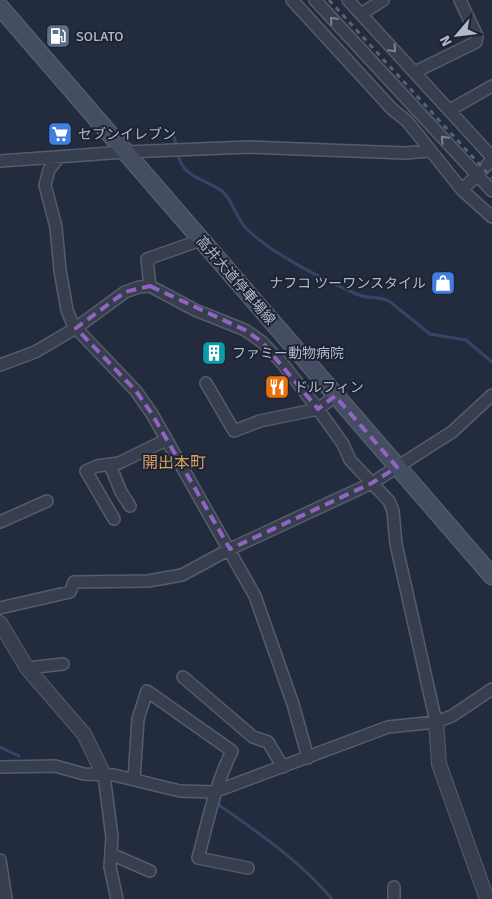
<svg xmlns="http://www.w3.org/2000/svg" width="492" height="899" font-family="Signika,'Noto Sans JP',sans-serif">
<style>
.lines{fill:none;stroke-linecap:round;stroke-linejoin:round}
.stream{stroke:#354566;stroke-width:3}
.minor-casing{stroke:#555c6c;stroke-width:14}
.tertiary-casing{stroke:#555c6c;stroke-width:16}
.secondary-casing{stroke:#555c6c;stroke-width:19}
.minor{stroke:#373e4e;stroke-width:11}
.tertiary{stroke:#373e4e;stroke-width:14}
.secondary{stroke:#444d61;stroke-width:16}
.rail{stroke:#586275;stroke-width:3;stroke-dasharray:5 5;stroke-linecap:butt}
.oneway{stroke:#7b8292}
.marked{fill:none;stroke:#9164c3;stroke-width:4;stroke-dasharray:10 6;stroke-linejoin:round}
.labels{text-anchor:middle;stroke-width:4;stroke-linejoin:round;paint-order:stroke}
.poi-label{font-size:14px;fill:#b2b9c9;stroke:#1c2333;text-anchor:start}
.street-label{font-size:14px;fill:#b2b9c9;stroke:#1c2333}
.quarter-label{font-size:16px;fill:#d99f5e;stroke:#1c2333}
</style>
<rect width="100%" height="100%" fill="#232c3e"/>
<g class="lines">
<path class="stream" d="M172,131L177,147
M178,153C181,177 205,179 222,191C233,200 236,219 247,229C272,254 326,281 359,295C369,299 379,296 389,301L430,334L466,340L492,362
M0,747L19,756
M219,805C260,834 300,861 332,899"/>
<defs>
<path id="minor" d="M292,0L392,109L407,121L462,190L492,217
M315,0L492,191
M348,0L492,157
M361,14L383,0
M415,72L476,42L477,36L460,0
M450,110L492,86
M59,157L49,170L45,185L56,227L60,270L67,310L73,325L136,391L152,414L255,596L293,704L308,758
M0,161L125,152L249,147L405,153L430,151
M462,190L492,160
M150,286L147,259L201,240
M0,365L35,352L76,328L125,292L139,287L150,286L195,310L245,330L262,342L282,363L318,409L343,444L350,460L389,501L393,511L396,544L436,722
M206,383L234,431L260,421L318,409L335,396
M110,465L121,492L130,506
M114,519L86,471L97,466L119,463L166,440
M0,522L47,501
M0,608L70,592L74,582L148,581L182,575L230,549L372,483L452,432L492,395
M27,668L63,664
M183,677L253,737L268,742L283,767
M0,767L55,766L84,774L114,775L180,791L214,792L388,727L436,722L452,716L492,689
M104,775L112,837L110,867L117,899
M134,780L138,719L147,691L232,751C215,785 208,821 198,858L248,868
M111,854L150,871
M0,860L6,899
M394,887V899"/>
<path id="tertiary" d="M0,623L27,668L84,734L104,775
M436,722L439,764L487,899"/>
<path id="secondary" d="M0,7L492,576"/>
</defs>
<use href="#minor" class="minor-casing"/>
<use href="#tertiary" class="tertiary-casing"/>
<use href="#secondary" class="secondary-casing"/>
<use href="#minor" class="minor"/>
<use href="#tertiary" class="tertiary"/>
<use href="#secondary" class="secondary"/>
<path class="rail" d="M329,0L492,178"/>
</g>
<defs><path id="oneway-chevron" d="M-2-3.5L2.5 0L-2 3.5" fill="none" stroke-width="1.6" stroke-linecap="round" stroke-linejoin="round" transform="scale(1.25)"/></defs>
<g class="oneway">
<use href="#oneway-chevron" transform="translate(333 20) rotate(-132)"/>
<use href="#oneway-chevron" transform="translate(393 49) rotate(47)"/>
<use href="#oneway-chevron" transform="translate(444 139) rotate(-133)"/>
</g>
<path class="marked" d="M150,286L245,330L262,342L318,409L335,396L397,467L372,483L230,549L152,414L136,391L76,328L125,292Z"/>
<defs>
<symbol id="fuel-square" viewBox="-11 -11 22 22"><rect x="-9" y="-9" width="18" height="18" rx="4" fill="#5c6f8a" stroke="#1c2333"/><path d="M-5.5-6h7V0h2V4h1.3V-2.5L3-4.5l.8-.8L6-3V5H2.5V1h-1V6h-7ZM-4.2-4.7v3.2H.2V-4.7Z" fill="#fff"/></symbol>
<symbol id="supermarket-square" viewBox="-11 -11 22 22"><rect x="-9" y="-9" width="18" height="18" rx="4" fill="#3f7fe0" stroke="#1c2333"/><path d="M-6-5.5h2.5l.6 2H6L4.5 2H-2.5L-4.4-4H-6ZM-1.5 3.2a1.3 1.3 0 1 0 .1 0ZM3 3.2a1.3 1.3 0 1 0 .1 0Z" fill="#fff"/></symbol>
<symbol id="shop-square" viewBox="-11 -11 22 22"><rect x="-9" y="-9" width="18" height="18" rx="4" fill="#3f7fe0" stroke="#1c2333"/><path d="M-5-2.5h2.3a2.7 3.5 0 0 1 5.4 0H5L5.5 6h-11ZM-1.5-2.5h3a1.5 2.3 0 0 0-3 0Z" fill="#fff"/></symbol>
<symbol id="building-square" viewBox="-11 -11 22 22"><rect x="-9" y="-9" width="18" height="18" rx="4" fill="#0f9aa8" stroke="#1c2333"/><path d="M-4-6H4V6H1V3H-1V6H-4ZM-2.5-4.3h1.7v1.8h-1.7ZM.8-4.3h1.7v1.8H.8ZM-2.5-1h1.7V.8h-1.7ZM.8-1h1.7V.8H.8Z" fill="#fff"/></symbol>
<symbol id="restaurant-square" viewBox="-11 -11 22 22"><rect x="-9" y="-9" width="18" height="18" rx="4" fill="#e8710a" stroke="#1c2333"/><path d="M-5-6h1v4h1v-4h1v4h1v-4h1v5L-1.5 .5V6h-2V.5L-5-1ZM5-6V6H3V1.5H1.5Q1.5-4 5-6Z" fill="#fff"/></symbol>
</defs>
<g fill-rule="evenodd">
<use href="#fuel-square" x="44" y="22" width="28" height="28"/>
<use href="#supermarket-square" x="46" y="120" width="28" height="28"/>
<use href="#shop-square" x="429" y="269" width="28" height="28"/>
<use href="#building-square" x="200" y="339" width="28" height="28"/>
<use href="#restaurant-square" x="263" y="373" width="28" height="28"/>
</g>
<g class="labels">
<g class="poi-label">
<text x="76" y="41">SOLATO</text>
<text x="78" y="139">セブンイレブン</text>
<text x="426" y="288" text-anchor="end">ナフコ ツーワンスタイル</text>
<text x="232" y="358">ファミー動物病院</text>
<text x="294" y="392">ドルフィン</text>
</g>
<g class="street-label">
<text transform="translate(236 280) rotate(49)" y="5">高井大道停車場線</text>
</g>
<g class="quarter-label">
<text x="174" y="468">開出本町</text>
</g>
</g>
<g transform="translate(457 35) rotate(242)" stroke="#1c2333" stroke-width="4" paint-order="stroke">
<path d="M0-4L9 19L0 12L-9 19Z" fill="#b2b9c9"/>
<text y="-8" font-size="14" font-weight="bold" text-anchor="middle" fill="#b2b9c9">N</text>
</g>
</svg>
